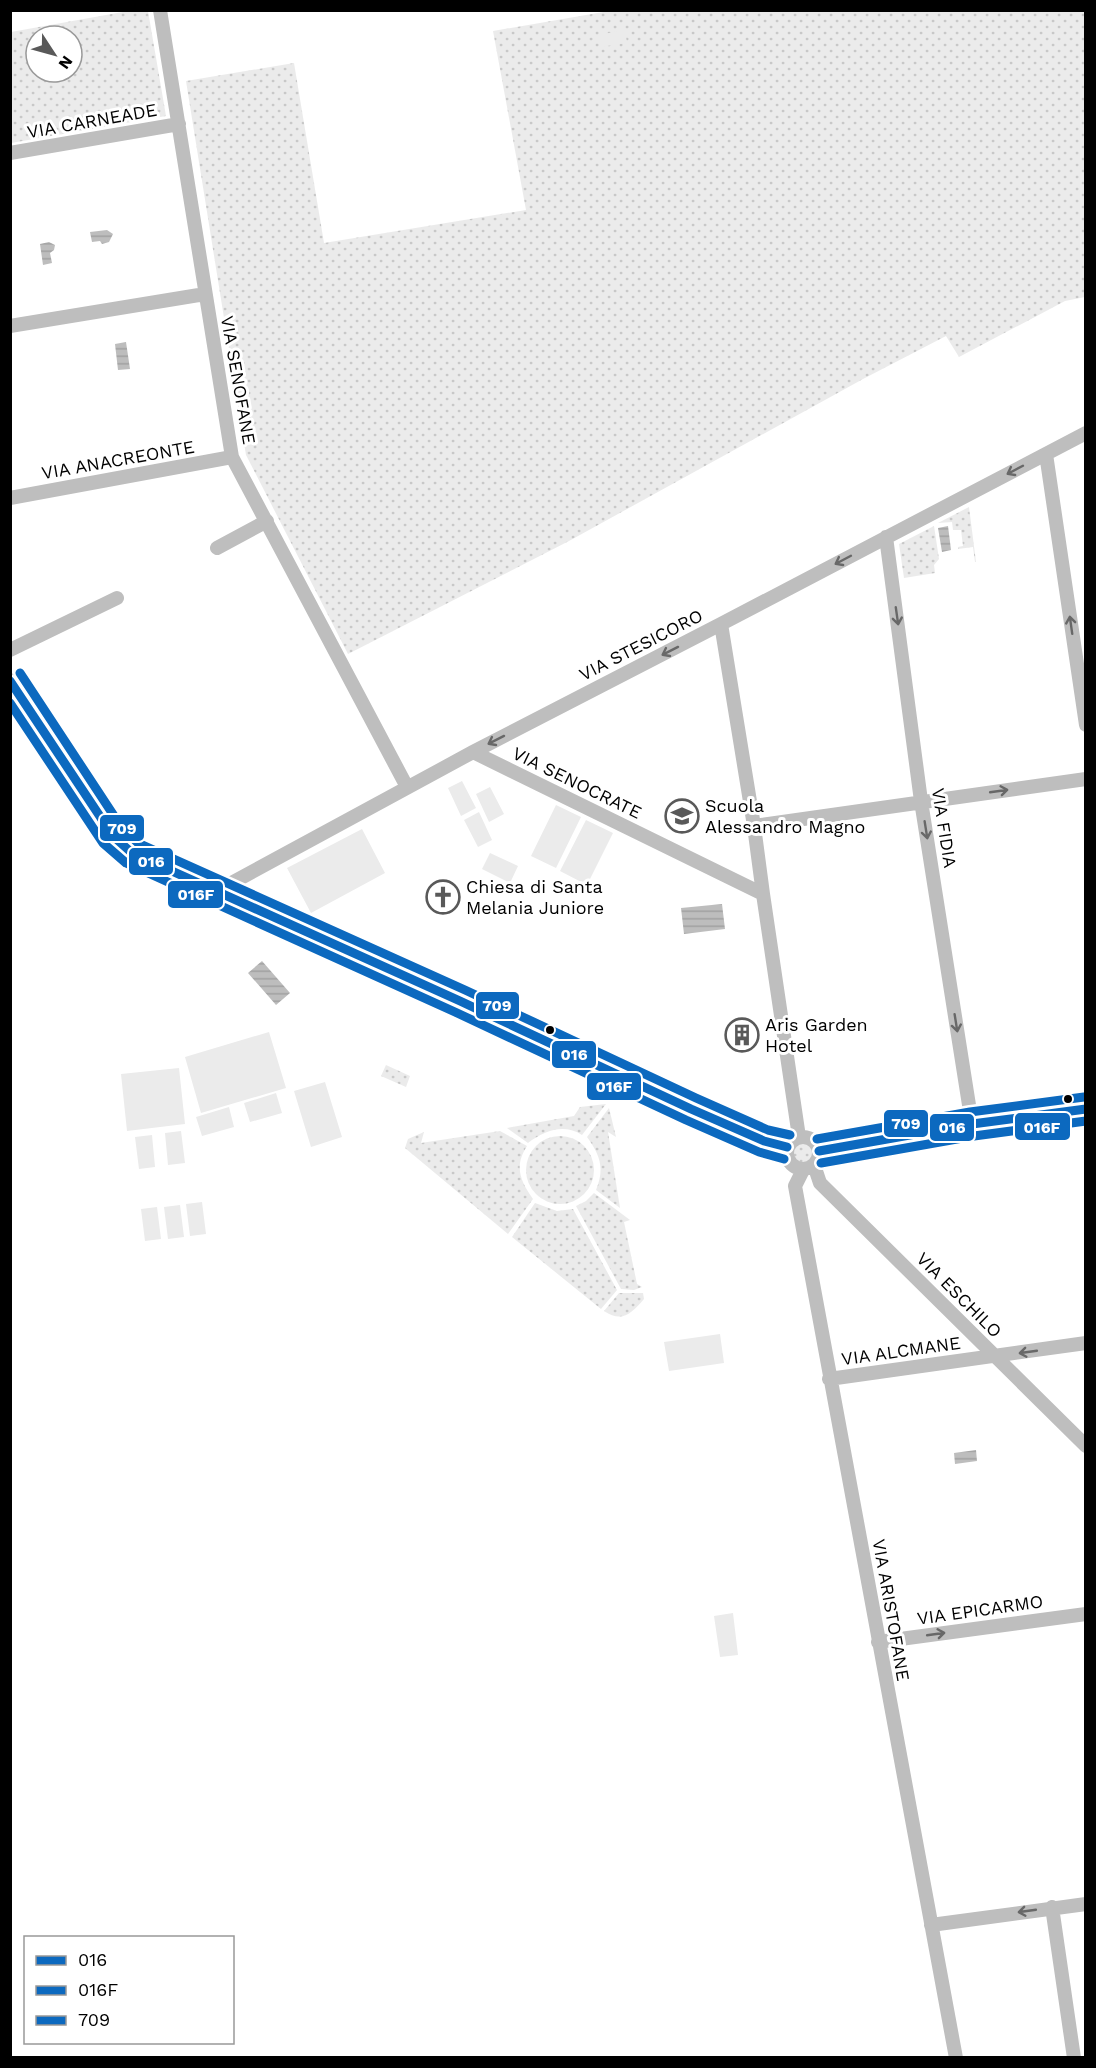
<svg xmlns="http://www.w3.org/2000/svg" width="1096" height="2068" font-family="'Work Sans',sans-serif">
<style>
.grass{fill:url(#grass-dots);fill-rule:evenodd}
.park{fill:#ebebeb}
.water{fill:url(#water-rules)}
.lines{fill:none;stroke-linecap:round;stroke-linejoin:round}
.street{stroke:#bebebe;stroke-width:14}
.bus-1-casing{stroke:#fff;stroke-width:14}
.bus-2-casing{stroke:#fff;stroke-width:14}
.bus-3-casing{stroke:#fff;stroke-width:14}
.bus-1{stroke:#0c69bf;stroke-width:9}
.bus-2{stroke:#0c69bf;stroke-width:9}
.bus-3{stroke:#0c69bf;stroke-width:9}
.oneway{stroke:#686868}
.bus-dot{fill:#000;stroke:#fff;stroke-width:2}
.labels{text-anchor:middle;stroke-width:6;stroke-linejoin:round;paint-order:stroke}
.street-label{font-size:18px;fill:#000;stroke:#fff}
.poi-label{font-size:18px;fill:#000;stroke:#fff;text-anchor:start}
.line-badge{stroke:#fff;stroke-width:2}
.badge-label{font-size:16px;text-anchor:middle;font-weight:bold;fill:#fff}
</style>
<defs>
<pattern id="grass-dots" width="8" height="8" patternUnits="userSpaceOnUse" patternTransform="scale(1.5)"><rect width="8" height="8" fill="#ebebeb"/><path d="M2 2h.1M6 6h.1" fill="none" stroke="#c8c8c8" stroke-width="1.8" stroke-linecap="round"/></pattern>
<pattern id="water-rules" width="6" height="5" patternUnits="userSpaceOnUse" patternTransform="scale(1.5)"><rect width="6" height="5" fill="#bdbdbd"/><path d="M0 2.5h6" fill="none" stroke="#a1a1a1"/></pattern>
</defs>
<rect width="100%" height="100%" fill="#fff"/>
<path class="grass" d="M134,10L148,11L166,116L11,143V32ZM36,36H72V72H36Z
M615,10L1085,11V297L1065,301L959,357L946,336L863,379L569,541L348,654L246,455L186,81L294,63L324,243L526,210L493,31Z
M969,507L976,562H975L973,547L958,549V547L963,546L961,530H953L952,522L938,523Z
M934,526L939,559L934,565L935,573L904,578L899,544Z
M386,1065L410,1076L406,1087L381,1076Z
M606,1104L582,1135C564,1123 544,1131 528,1143L507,1128L574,1116L580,1107Z
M609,1108L616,1137L608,1132L620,1208L596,1190C605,1168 600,1155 587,1137Z
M500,1131L527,1146C514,1166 520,1181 533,1199L508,1234L405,1148L408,1139L424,1132L421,1143Z
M526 1170a34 34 0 1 1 68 0a34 34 0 1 1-68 0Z
M790 1153a12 12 0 1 1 24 0a12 12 0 1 1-24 0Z
M594,1193L630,1220L624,1222L637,1284L642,1287L634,1290L621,1289L576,1206L586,1201Z
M535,1203L557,1211L573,1209L617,1290L601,1309L512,1237Z
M619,1293H643L644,1299C631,1314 622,1323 604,1311Z"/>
<path class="park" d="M625,30L627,43L600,47L598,35Z
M462,781L476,808L461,816L448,788Z
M490,787L504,814L489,822L476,794Z
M556,805L581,817L556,868L531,856Z
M479,812L492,840L478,847L464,820Z
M586,820L613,833L587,885L560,871Z
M362,829L385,873L311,913L287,868Z
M490,853L518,866L510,883L482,869Z
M269,1032L286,1088L201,1113L185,1057Z
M179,1068L185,1124L127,1131L121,1074Z
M325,1082L342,1137L311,1147L294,1091Z
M276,1093L282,1113L250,1122L244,1103Z
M229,1107L234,1127L202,1136L196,1117Z
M181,1131L185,1163L168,1165L165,1133Z
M152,1135L155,1167L139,1169L135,1137Z
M202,1202L206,1234L190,1236L186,1204Z
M180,1205L184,1237L168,1239L164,1207Z
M157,1207L161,1239L145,1241L141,1209Z
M720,1334L724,1363L669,1371L664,1342Z
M733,1613L738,1655L720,1657L714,1616Z"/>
<path class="water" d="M107,230L113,234L109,242L102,244L100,241L92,242L90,232Z
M49,242L55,245L54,250L50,253L52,263L43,265L40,244Z
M126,342L130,369L118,370L115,344Z
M948,526L951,550L942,552L938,528Z
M722,904L725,929L684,934L681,908Z
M262,961L290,993L276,1005L248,973Z
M976,1450L977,1461L955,1464L954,1453Z"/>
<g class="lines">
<path class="street" d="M160,10L232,457L407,787
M10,153L179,124
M10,326L205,294
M1046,454L1086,725
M10,498L232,457
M886,537L921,801L972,1124
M217,548L267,521
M721,624L754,826L763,894L799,1137
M10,650L117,598
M10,680L113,836L122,845L132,853L460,1001L691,1109L764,1141L787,1147
M473,752L763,894
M754,826L1086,779
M215,892L473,752L721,624L1086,433
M787 1153a16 16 0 1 1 32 0a16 16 0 1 1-32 0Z
M819,1151L972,1124L1086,1109
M814,1165L820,1183L1086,1446
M803,1170L795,1186L956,2058
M829,1379L1086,1343
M878,1642L1086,1614
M1052,1907L1074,2058
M931,1925L1086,1904"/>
<defs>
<path id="bus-1" d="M10,681L113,836L132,853L460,1001L691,1109L764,1141L787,1147
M819,1151L972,1124L1086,1109"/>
<path id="bus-2" d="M10,703L103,843L126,863L455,1012L686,1120L759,1152L784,1159
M821,1163L974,1136L1086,1121"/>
<path id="bus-3" d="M20,673L122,828L138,843L465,990L696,1098L768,1130L790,1135
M817,1139L970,1112L1084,1097"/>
</defs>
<use href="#bus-1" class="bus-1-casing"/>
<use href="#bus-2" class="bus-2-casing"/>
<use href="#bus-3" class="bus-3-casing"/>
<use href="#bus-1" class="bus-1"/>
<use href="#bus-2" class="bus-2"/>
<use href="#bus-3" class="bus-3"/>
</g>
<defs><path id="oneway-shaft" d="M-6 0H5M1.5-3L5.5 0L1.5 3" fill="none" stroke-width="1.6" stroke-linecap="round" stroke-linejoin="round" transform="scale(1.5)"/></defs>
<g class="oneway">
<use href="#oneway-shaft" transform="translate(1015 470) rotate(152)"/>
<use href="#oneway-shaft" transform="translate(843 560) rotate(152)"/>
<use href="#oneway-shaft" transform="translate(897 616) rotate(82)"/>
<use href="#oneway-shaft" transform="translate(1071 625) rotate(-98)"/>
<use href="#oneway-shaft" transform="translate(670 651) rotate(153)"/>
<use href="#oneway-shaft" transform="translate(496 740) rotate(153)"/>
<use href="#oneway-shaft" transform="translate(999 791) rotate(-8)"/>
<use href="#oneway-shaft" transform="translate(926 830) rotate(81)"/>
<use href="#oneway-shaft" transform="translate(956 1023) rotate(81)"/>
<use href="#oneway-shaft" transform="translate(1028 1352) rotate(172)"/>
<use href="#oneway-shaft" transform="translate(936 1634) rotate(-8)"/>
<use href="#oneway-shaft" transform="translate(1027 1911) rotate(172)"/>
</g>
<defs>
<symbol id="school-ring" viewBox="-11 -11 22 22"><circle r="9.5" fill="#fff" stroke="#595959" stroke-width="1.5"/><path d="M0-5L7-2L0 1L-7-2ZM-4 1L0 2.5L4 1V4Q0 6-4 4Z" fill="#595959"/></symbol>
<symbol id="church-ring" viewBox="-11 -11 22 22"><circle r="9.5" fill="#fff" stroke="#595959" stroke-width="1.5"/><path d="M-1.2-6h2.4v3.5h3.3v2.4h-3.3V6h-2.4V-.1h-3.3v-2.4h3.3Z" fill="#595959"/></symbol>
<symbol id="building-ring" viewBox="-11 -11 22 22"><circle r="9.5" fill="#fff" stroke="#595959" stroke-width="1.5"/><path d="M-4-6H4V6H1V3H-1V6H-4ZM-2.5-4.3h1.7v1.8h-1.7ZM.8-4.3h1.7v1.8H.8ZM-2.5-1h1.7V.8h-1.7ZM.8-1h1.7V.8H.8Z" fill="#595959"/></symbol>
</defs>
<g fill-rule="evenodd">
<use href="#school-ring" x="663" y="797" width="38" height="38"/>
<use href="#church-ring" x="424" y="878" width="38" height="38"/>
<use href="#building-ring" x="723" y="1016" width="38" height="38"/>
</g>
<g class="bus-dot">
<circle cx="550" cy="1030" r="5"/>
<circle cx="1068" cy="1099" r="5"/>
</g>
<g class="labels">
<g class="street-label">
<text transform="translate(92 121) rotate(-10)" y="6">VIA CARNEADE</text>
<text transform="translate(238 380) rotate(80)" y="6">VIA SENOFANE</text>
<text transform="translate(118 460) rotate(-10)" y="6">VIA ANACREONTE</text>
<text transform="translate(641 645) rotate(-27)" y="6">VIA STESICORO</text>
<text transform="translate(577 783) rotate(26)" y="6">VIA SENOCRATE</text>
<text transform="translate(944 828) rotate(81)" y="6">VIA FIDIA</text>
<text transform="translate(959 1295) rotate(45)" y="6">VIA ESCHILO</text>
<text transform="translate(901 1351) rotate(-8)" y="6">VIA ALCMANE</text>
<text transform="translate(891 1610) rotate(80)" y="6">VIA ARISTOFANE</text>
<text transform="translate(980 1610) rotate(-8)" y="6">VIA EPICARMO</text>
</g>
<g class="poi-label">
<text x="705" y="812">Scuola<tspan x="705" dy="21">Alessandro Magno</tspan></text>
<text x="466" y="893">Chiesa di Santa<tspan x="466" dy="21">Melania Juniore</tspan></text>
<text x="765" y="1031">Aris Garden<tspan x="765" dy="21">Hotel</tspan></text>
</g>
</g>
<g class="line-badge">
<rect x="99" y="814" width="46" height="28" rx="6" fill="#0c69bf"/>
<rect x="128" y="847" width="46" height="29" rx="6" fill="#0c69bf"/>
<rect x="167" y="880" width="57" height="29" rx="6" fill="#0c69bf"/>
<rect x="475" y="991" width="45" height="29" rx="6" fill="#0c69bf"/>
<rect x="551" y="1040" width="46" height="29" rx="6" fill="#0c69bf"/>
<rect x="586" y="1072" width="56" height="29" rx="6" fill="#0c69bf"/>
<rect x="883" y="1109" width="46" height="29" rx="6" fill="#0c69bf"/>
<rect x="1014" y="1112" width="57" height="29" rx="6" fill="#0c69bf"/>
<rect x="929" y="1113" width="46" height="29" rx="6" fill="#0c69bf"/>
</g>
<g class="badge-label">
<text x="122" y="834">709</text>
<text x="151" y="867">016</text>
<text x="196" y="900">016F</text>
<text x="497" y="1011">709</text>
<text x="574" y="1060">016</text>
<text x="614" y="1092">016F</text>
<text x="906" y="1129">709</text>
<text x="1042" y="1133">016F</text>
<text x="952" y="1133">016</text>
</g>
<rect width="1096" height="2068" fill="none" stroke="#000000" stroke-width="24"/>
<rect x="24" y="1936" width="210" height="108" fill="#ffffff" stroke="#999999" stroke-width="1.5"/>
<rect x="36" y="1956" width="30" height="9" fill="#0c69bf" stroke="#999999" stroke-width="1.5"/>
<text x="78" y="1966" font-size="18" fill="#000000">016</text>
<rect x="36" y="1986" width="30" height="9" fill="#0c69bf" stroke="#999999" stroke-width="1.5"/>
<text x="78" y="1996" font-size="18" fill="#000000">016F</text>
<rect x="36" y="2016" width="30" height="9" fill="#0c69bf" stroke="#999999" stroke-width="1.5"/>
<text x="78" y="2026" font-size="18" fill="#000000">709</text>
<g transform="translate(54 54) rotate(126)"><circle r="28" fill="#ffffff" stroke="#999999" stroke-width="1.5"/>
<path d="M0-4.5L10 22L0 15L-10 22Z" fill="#595959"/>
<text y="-9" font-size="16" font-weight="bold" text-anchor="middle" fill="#000000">N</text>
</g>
</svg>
